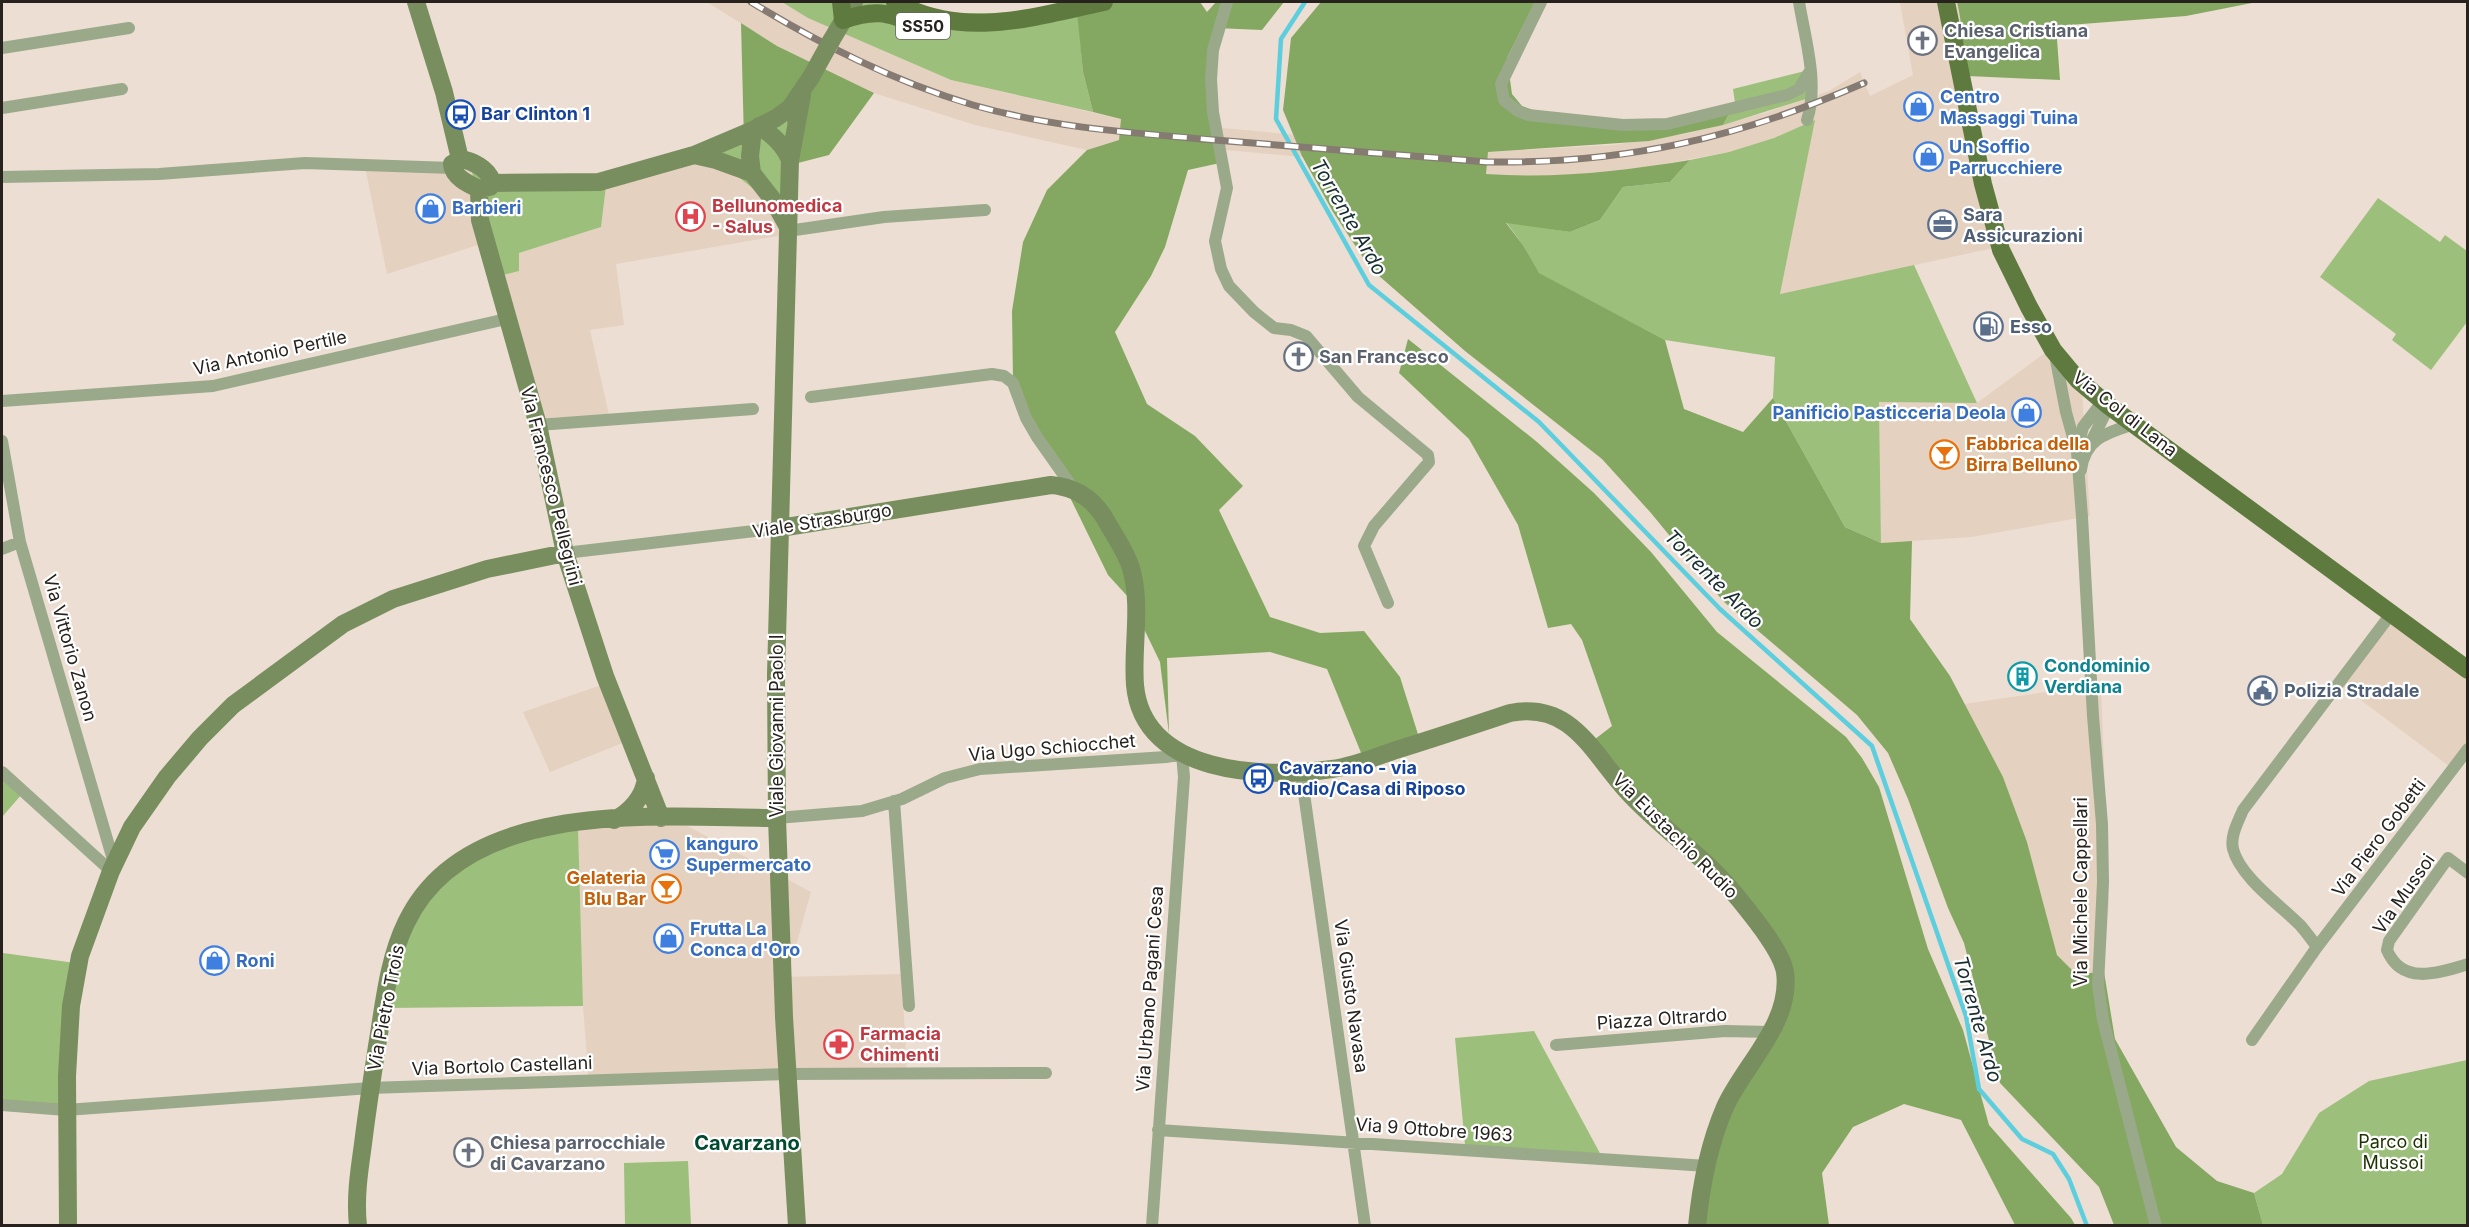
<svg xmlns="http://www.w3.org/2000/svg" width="2469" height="1227" font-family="Inter,sans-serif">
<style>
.built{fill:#e5d1c0}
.green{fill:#9cbf7b}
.forest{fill:#84a861}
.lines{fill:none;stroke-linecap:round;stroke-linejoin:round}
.stream{stroke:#5ccede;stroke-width:4.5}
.street{stroke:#9aa98a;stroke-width:12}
.secondary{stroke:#788e5f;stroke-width:18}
.primary{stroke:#5f7a3f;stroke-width:18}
.rail-casing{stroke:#857b73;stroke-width:7}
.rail{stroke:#fff;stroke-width:4.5;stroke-dasharray:14;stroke-linecap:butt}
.secondary-bridge{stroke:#788e5f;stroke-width:18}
.labels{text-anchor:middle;stroke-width:4.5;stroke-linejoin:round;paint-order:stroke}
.shield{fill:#fff;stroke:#686461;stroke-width:1.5}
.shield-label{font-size:16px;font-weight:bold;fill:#27221d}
.worship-label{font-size:18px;font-weight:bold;fill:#5b616d;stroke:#fff;text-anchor:start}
.shop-label{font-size:18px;font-weight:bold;fill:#366cbe;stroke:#fff;text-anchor:start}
.transit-label{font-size:18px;font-weight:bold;fill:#164399;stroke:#fff;text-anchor:start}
.health-label{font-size:18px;font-weight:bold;fill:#be3a42;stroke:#fff;text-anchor:start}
.service-label{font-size:18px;font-weight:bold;fill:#4e5e75;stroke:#fff;text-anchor:start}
.street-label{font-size:18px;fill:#27221d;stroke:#fff}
.food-label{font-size:18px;font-weight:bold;fill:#c56008;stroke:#fff;text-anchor:start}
.culture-label{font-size:18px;font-weight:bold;fill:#0d838f;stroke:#fff;text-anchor:start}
.park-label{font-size:18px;fill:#1b3100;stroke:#fff}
.water-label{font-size:20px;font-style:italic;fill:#182d30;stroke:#fff}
.neighbourhood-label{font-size:20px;font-weight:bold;fill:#004a30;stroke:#fff}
</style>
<rect width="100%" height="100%" fill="#ecded2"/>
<path class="built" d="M707,2H782L809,18L951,80L1121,119L1488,152L1613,145L1685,134L1768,112L1829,91L1860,72L1870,96L1913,75L1900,3L1957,2L1962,22V44L2003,246L1780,294L1814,121L1774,138L1729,152L1652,166L1573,175L1528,177L1486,174L1119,140L1087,150L975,125L874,93L777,46Z
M708,153L775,206L789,234L616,264L624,325L590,330L611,424L534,430L490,278L519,253L601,227L606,186Z
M364,162L472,171L481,244L387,274Z
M2057,344L2081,375L2090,516L1971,537L1881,543L1879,402L1977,403Z
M2388,607L2467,666V741L2449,766L2334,680Z
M610,682L635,738L550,772L523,712Z
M2101,684L2109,903L2104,972L2076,974L2057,955L2027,842L2003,777L1964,704Z
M665,814L811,892L787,977L902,974L907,1077L589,1084L583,1006L578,826Z"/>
<path class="green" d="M782,2H906L930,13H1018L1077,3L1083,72L1093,112L951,80L808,18Z
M1805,71L1809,98L1723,125L1735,103L1733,89Z
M786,115L794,164L775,206L708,153Z
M1815,120L1780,294L1914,265L1977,403L1879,402L1881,543L1845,527L1773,398L1775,357L1665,340L1538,273L1523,245L1506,222L1570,232L1600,220L1623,187L1670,182L1690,160L1729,152L1774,138Z
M472,171L606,186L601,227L519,253V271L490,278L481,244Z
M2378,198L2440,242L2445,235L2467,251V322L2431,370L2392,340L2396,334L2320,277Z
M2,774L22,794L2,817Z
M578,826L583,1006L387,1008L404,916L502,834Z
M3,953L75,963L62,1105L2,1100Z
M1534,1031L1602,1157L1465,1145L1455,1038Z
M2467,1060V1225H2263L2254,1193L2282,1174L2319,1113L2369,1081Z
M688,1161L691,1225H625L624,1163Z"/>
<path class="forest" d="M1076,2H1200L1207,12L1216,2H1284L1262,30L1216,28L1209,68L1220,163L1188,170L1165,247L1151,276L1115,332L1147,404L1195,436L1243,486L1219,510L1270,617L1320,633L1364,631L1400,677L1422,747L1366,765L1327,669L1270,652L1167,658L1169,734L1160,662L1129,598L1108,575L1013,381L1012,311L1023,242L1047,190L1087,150L1119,140L1121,119L1093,112L1083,72Z
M1321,2H1535L1507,58L1512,94L1522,106L1533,110L1613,120L1668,119L1735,103L1723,125L1649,141L1488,152L1486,174C1556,179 1622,171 1690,160L1670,182L1623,187L1600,220L1570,232L1506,223L1523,245L1539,273L1665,340L1684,409L1743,432L1773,398L1845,527L1881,543L1912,541L1910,619L1950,676L2003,777L2027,842L2057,955L2076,974L2104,972L2115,1039L2176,1147L2217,1181L2254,1193L2263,1225H2114L2099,1187L2000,1083L1964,943L1948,908L1908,799L1888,753L1857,715L1723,601L1651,513L1602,459L1465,351L1370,268L1333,212L1302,156L1283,110L1291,38Z
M1957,2H2257L2186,16L2056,26L2060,80L1967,76C1963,51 1963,26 1957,2Z
M741,23L777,46L874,93L829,155L794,164L786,116L744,141Z
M1408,339L1537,442L1594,493L1651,552L1717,632L1846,737L1862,758L1879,787L1928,949L1963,1030L1989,1125L2071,1218L2075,1225H2015L1961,1120L1904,1104L1853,1127L1822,1173L1829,1225H1700L1723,1120L1787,996L1779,964L1707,867L1590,743L1612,726L1582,640L1571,624L1548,628L1518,525L1469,439L1399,373Z"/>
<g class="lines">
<path class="stream" d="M1305,2L1281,39L1276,119L1369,285L1539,422L1720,609L1872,746L1966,1016L1979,1089L2022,1139L2053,1154L2069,1179L2087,1226"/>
<path class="street" d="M1227,2L1213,50L1211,79L1213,112L1227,188L1215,241L1221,269L1229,286L1254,312L1274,328L1291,330L1306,336L1358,397L1428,455L1429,462L1374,526L1364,546L1388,603
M1541,2L1501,84L1504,100L1518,111L1528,115L1623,125L1667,124L1787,95L1799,89L1810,71
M1799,2C1805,39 1819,83 1807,120
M2,48L129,28
M2,108L122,89
M2,177L159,174L305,163L452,168
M788,231L884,217L985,210
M2055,355L2066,412L2077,452L2082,517L2093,716L2102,824L2103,882L2098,985L2103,1020L2156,1226
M811,397L992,374L1004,376L1013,383L1026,418L1037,437L1075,491
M2,401L213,386L506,319
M538,425L753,409
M2,441L20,542L114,863
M2090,444L2109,406
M2077,451L2083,427L2103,401
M2081,470C2085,438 2107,433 2134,424
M2,549L20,542
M565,553L780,528
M2391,614L2243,810C2238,822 2230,836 2233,849C2240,877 2280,905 2300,925C2306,932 2312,940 2317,947L2468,749
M2,772L111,871
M1301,772L1365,1226
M894,801L909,1006
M777,818L862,811L902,799L945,778L980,769L1166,757L1182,754L1184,777L1152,1226
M2468,873L2448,858L2389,941L2387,950C2402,986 2439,973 2468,964
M2252,1040L2317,947
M1556,1045L1725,1031L1771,1032
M2,1105L66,1110L370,1088L788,1074L1046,1073
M1158,1130L1707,1166"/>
<path class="secondary" d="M416,2L444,92L460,159
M831,41L854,2
M759,126C773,135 784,145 790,160L776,675L777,818L784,1017L797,1226
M753,130L750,156L752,173L773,200L787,225
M694,155L716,160L752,173
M460,159C473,161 487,168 492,181L490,187L479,189C468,184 453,177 452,164Z
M790,160L802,95
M492,183L599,182L694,155L753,130L776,118L790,108L811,77
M479,189L480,220L538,425L565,553L605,676L661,818
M780,528L1051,485C1077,487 1096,501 1108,524C1116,538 1126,552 1131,568C1142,606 1132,647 1135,685C1143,775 1265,779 1332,769C1353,766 1373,758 1393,751C1432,739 1471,726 1510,713C1571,701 1591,751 1626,790C1659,827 1702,854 1734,893C1749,912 1781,949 1785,972C1792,1023 1744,1065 1725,1107C1709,1144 1701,1185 1697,1226
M614,820C630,812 644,797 646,778
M68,1226L67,1076L71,1006L80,956L111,871L132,827L167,777L200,738L233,705L343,624L393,599L487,569L565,553
M358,1226C355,1198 359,1172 363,1144C367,1111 372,1079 377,1046C384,1005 388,960 406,923C466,796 661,818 777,818"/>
<path class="primary" d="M841,2L843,20C875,9 886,12 917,24
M895,2C964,40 1032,17 1104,2
M1946,2L1983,184L2001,250L2029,307L2053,350L2078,380L2109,406L2468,670"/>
<defs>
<path id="rail" d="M751,2C822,45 893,81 973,105C1052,128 1134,133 1215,140C1306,147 1397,155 1487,162C1625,164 1738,138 1864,83"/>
</defs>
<use href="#rail" class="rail-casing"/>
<use href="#rail" class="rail"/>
<path class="secondary-bridge" d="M811,77L831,41"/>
</g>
<defs>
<symbol id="church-ring" viewBox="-11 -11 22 22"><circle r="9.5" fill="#fff" stroke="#6b7280" stroke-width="1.5"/><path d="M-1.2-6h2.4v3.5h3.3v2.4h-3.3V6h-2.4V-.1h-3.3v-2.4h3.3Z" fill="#6b7280"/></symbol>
<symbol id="shop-ring" viewBox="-11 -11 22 22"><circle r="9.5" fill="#fff" stroke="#3f7fe0" stroke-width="1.5"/><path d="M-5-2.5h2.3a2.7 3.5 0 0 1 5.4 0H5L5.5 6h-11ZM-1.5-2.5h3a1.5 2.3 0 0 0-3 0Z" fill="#3f7fe0"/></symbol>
<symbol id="bus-ring" viewBox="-11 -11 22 22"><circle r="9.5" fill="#fff" stroke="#1a4fb4" stroke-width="1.5"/><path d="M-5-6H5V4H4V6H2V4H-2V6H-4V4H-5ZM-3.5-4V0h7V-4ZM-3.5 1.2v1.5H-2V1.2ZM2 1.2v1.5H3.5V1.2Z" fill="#1a4fb4"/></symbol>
<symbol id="hospital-ring" viewBox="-11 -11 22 22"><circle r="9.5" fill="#fff" stroke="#e0444e" stroke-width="1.5"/><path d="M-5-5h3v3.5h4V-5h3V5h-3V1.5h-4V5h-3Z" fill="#e0444e"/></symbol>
<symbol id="office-ring" viewBox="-11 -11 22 22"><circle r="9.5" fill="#fff" stroke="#5c6f8a" stroke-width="1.5"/><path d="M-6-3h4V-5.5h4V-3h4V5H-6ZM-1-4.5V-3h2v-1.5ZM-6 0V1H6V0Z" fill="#5c6f8a"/></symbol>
<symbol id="fuel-ring" viewBox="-11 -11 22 22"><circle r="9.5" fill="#fff" stroke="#5c6f8a" stroke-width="1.5"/><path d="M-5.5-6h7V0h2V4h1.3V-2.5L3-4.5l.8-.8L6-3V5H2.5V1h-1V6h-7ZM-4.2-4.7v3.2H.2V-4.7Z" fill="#5c6f8a"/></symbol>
<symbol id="bar-ring" viewBox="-11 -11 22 22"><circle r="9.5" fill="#fff" stroke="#e8710a" stroke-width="1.5"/><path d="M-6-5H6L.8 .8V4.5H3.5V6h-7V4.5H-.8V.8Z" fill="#e8710a"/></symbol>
<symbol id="building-ring" viewBox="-11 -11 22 22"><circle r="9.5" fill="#fff" stroke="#0f9aa8" stroke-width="1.5"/><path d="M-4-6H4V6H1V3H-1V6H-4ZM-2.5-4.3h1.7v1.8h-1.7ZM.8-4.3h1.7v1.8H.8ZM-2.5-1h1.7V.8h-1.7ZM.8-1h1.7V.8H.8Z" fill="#0f9aa8"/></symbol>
<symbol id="civic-ring" viewBox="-11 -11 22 22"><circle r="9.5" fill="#fff" stroke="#5c6f8a" stroke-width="1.5"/><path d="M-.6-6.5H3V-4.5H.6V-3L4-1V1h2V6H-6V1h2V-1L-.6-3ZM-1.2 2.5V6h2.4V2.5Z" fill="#5c6f8a"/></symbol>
<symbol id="supermarket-ring" viewBox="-11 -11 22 22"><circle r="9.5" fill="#fff" stroke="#3f7fe0" stroke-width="1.5"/><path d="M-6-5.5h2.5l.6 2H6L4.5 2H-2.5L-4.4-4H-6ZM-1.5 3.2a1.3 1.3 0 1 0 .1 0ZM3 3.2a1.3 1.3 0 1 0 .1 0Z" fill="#3f7fe0"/></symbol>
<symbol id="pharmacy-ring" viewBox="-11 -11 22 22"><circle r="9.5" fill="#fff" stroke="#e0444e" stroke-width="1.5"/><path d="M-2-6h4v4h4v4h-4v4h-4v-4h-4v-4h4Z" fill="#e0444e"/></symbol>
</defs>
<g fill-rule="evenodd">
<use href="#church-ring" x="1906" y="24" width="33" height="33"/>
<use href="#shop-ring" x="1902" y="90" width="33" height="33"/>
<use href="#bus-ring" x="444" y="98" width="33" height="33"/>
<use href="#shop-ring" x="1912" y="140" width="33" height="33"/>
<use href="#shop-ring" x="414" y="192" width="33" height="33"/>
<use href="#hospital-ring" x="674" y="200" width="33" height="33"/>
<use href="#office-ring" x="1926" y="208" width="33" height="33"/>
<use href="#fuel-ring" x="1972" y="310" width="33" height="33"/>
<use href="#church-ring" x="1282" y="340" width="33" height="33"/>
<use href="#shop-ring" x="2010" y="396" width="33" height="33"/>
<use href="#bar-ring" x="1928" y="438" width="33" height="33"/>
<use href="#building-ring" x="2006" y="660" width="33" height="33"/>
<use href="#civic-ring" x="2246" y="674" width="33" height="33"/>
<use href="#bus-ring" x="1242" y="762" width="33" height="33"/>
<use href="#supermarket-ring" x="648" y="838" width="33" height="33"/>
<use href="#bar-ring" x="650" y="872" width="33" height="33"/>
<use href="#shop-ring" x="652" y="922" width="33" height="33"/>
<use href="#shop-ring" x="198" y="944" width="33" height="33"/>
<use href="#pharmacy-ring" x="822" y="1028" width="33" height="33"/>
<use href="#church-ring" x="452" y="1136" width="33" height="33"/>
</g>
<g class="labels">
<rect class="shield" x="896" y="13" width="54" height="26" rx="4.5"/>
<g class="shield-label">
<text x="923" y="32">SS50</text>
</g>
<g class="worship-label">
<text x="1944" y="37">Chiesa Cristiana<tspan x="1944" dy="21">Evangelica</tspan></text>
<text x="1319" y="363">San Francesco</text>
<text x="490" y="1149">Chiesa parrocchiale<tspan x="490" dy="21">di Cavarzano</tspan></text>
</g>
<g class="shop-label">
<text x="1940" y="103">Centro<tspan x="1940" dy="21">Massaggi Tuina</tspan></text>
<text x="1949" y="153">Un Soffio<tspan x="1949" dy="21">Parrucchiere</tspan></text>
<text x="452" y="214">Barbieri</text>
<text x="2006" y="419" text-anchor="end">Panificio Pasticceria Deola</text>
<text x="686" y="850">kanguro<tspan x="686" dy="21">Supermercato</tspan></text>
<text x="690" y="935">Frutta La<tspan x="690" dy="21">Conca d'Oro</tspan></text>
<text x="236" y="967">Roni</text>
</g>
<g class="transit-label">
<text x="481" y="120">Bar Clinton 1</text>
<text x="1279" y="774">Cavarzano - via<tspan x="1279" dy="21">Rudio/Casa di Riposo</tspan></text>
</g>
<g class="health-label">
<text x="712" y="212">Bellunomedica<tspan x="712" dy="21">- Salus</tspan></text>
<text x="860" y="1040">Farmacia<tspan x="860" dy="21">Chimenti</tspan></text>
</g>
<g class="service-label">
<text x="1963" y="221">Sara<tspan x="1963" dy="21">Assicurazioni</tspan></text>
<text x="2010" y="333">Esso</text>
<text x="2284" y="697">Polizia Stradale</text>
</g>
<g class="street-label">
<text transform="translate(270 353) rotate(-12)" y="6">Via Antonio Pertile</text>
<text transform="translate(2125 414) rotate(38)" y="6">Via Col di Lana</text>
<text transform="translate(551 486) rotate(76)" y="6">Via Francesco Pellegrini</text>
<text transform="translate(822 521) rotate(-9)" y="6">Viale Strasburgo</text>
<text transform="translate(70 648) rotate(74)" y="6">Via Vittorio Zanon</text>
<text transform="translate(777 726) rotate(-90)" y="6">Viale Giovanni Paolo I</text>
<text transform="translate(1052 748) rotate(-5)" y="6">Via Ugo Schiocchet</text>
<text transform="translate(1675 836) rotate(45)" y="6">Via Eustachio Rudio</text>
<text transform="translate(2379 838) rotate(-53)" y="6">Via Piero Gobetti</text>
<text transform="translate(2081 892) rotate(-90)" y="6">Via Michele Cappellari</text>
<text transform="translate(2404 894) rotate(-55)" y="6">Via Mussoi</text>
<text transform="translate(1150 989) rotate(-86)" y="6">Via Urbano Pagani Cesa</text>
<text transform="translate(1351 996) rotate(82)" y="6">Via Giusto Navasa</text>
<text transform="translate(386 1008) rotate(-79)" y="6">Via Pietro Trois</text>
<text transform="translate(1662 1019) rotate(-4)" y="6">Piazza Oltrardo</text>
<text transform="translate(502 1066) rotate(-2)" y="6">Via Bortolo Castellani</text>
<text transform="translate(1434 1130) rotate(4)" y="6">Via 9 Ottobre 1963</text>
</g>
<g class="food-label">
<text x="1966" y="450">Fabbrica della<tspan x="1966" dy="21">Birra Belluno</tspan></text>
<text x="646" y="884" text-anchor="end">Gelateria<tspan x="646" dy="21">Blu Bar</tspan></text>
</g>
<g class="culture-label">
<text x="2044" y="672">Condominio<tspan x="2044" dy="21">Verdiana</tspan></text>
</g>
<g class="park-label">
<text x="2393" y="1148">Parco di<tspan x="2393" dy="21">Mussoi</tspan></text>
</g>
<g class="water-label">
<text transform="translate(1349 217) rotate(60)" y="7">Torrente Ardo</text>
<text transform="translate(1714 579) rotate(45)" y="7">Torrente Ardo</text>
<text transform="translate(1978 1019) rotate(74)" y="7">Torrente Ardo</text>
</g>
<g class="neighbourhood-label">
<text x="747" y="1150">Cavarzano</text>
</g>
</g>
<rect width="2469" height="1227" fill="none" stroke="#27221d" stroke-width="6"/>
</svg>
